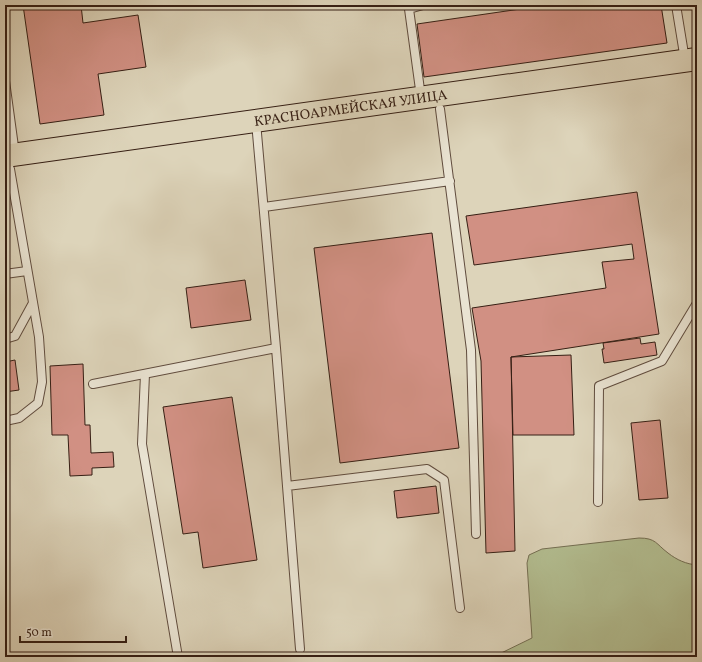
<svg xmlns="http://www.w3.org/2000/svg" width="702" height="662" font-family="Vollkorn,serif">
<style>
.green{fill:#b2bc8f;stroke:#746e52}
.building{fill:#d19083;stroke:#361f14}
.lines{fill:none;stroke-linecap:round;stroke-linejoin:round}
.service-casing{stroke:#604c3e;stroke-width:10}
.primary-casing{stroke:#361f14;stroke-width:24}
.service{stroke:#e9e3d2;stroke-width:8}
.primary{stroke:#ddd4ba;stroke-width:22}
.labels{text-anchor:middle;stroke-width:3.5;stroke-linejoin:round;paint-order:stroke}
.street-label{font-size:14px;fill:#361f14;stroke:#e9e3d2}
</style>
<rect width="100%" height="100%" fill="#ddd4ba"/>
<filter id="stains"><feTurbulence type="fractalNoise" baseFrequency=".005" numOctaves="4"/><feColorMatrix values="0 0 0 0 .2 0 0 0 0 .09 0 0 0 0 .02 0 0 0 .5 -.17"/></filter>
<radialGradient id="worn" r=".72"><stop offset=".6" stop-color="#630" stop-opacity="0"/><stop offset="1" stop-color="#630" stop-opacity=".3"/></radialGradient>
<path class="green" d="M639,538C656,538 656,544 668,553C677,560 686,564 697,565V657H493L532,638L527,563L529,555L542,549Z"/>
<path class="building" d="M23,5H81L83,23L138,15L146,67L98,74L104,115L40,124Z
M548,5H661L667,43L424,77L417,24Z
M637,192L659,334L511,357L515,551L486,553L481,361L472,308L606,288L602,262L634,259L632,244L474,265L466,216Z
M432,233L459,448L340,463L314,248Z
M245,280L251,320L191,328L186,288Z
M640,338L641,344L655,342L657,355L604,363L602,349H604L603,343Z
M571,355L574,435H513L511,357Z
M15,360L19,390L5,392V362Z
M83,364L85,425H90L91,453L113,452L114,467L92,468V475L70,476L68,435H52L50,366Z
M232,397L257,560L203,568L198,532L183,534L163,407Z
M660,420L668,498L639,500L631,423Z
M436,486L439,513L397,518L394,491Z"/>
<g class="lines">
<defs>
<path id="service" d="M676,5L685,60
M5,81L15,154
M421,97L409,9L423,5
M440,109L471,350L476,534
M256,122L276,348L300,649
M264,207L450,181
M5,274L27,271
M5,339L15,336L33,303
M145,374L142,444L178,657
M93,384L276,348
M5,421L19,418L38,403L42,382L39,337L10,169
M287,486L427,469L444,480L460,608
M598,502L599,386L662,361L697,303"/>
<g id="primary">
<path id="s1" d="M5,156L697,59"/>
</g>
</defs>
<use href="#service" class="service-casing"/>
<use href="#primary" class="primary-casing"/>
<use href="#service" class="service"/>
<use href="#primary" class="primary"/>
</g>
<g class="labels">
<g class="street-label">
<text dy="5" stroke="none"><textPath href="#s1" startOffset="349">КРАСНОАРМЕЙСКАЯ УЛИЦА</textPath></text>
</g>
</g>
<rect width="702" height="662" fill="none" stroke="#ddd4ba" stroke-width="20"/>
<rect x="6" y="6" width="690" height="650" fill="none" stroke="#361f14" stroke-width="2"/>
<rect x="10" y="10" width="682" height="642" fill="none" stroke="#361f14"/>
<path d="M20 636v6h106v-6" fill="none" stroke="#361f14" stroke-width="2"/>
<text x="26" y="636" font-size="12" fill="#361f14" stroke="#e9e3d2" stroke-width="3" paint-order="stroke">50 m</text>
<rect width="100%" height="100%" filter="url(#stains)"/>
<rect width="100%" height="100%" fill="url(#worn)"/>
</svg>
